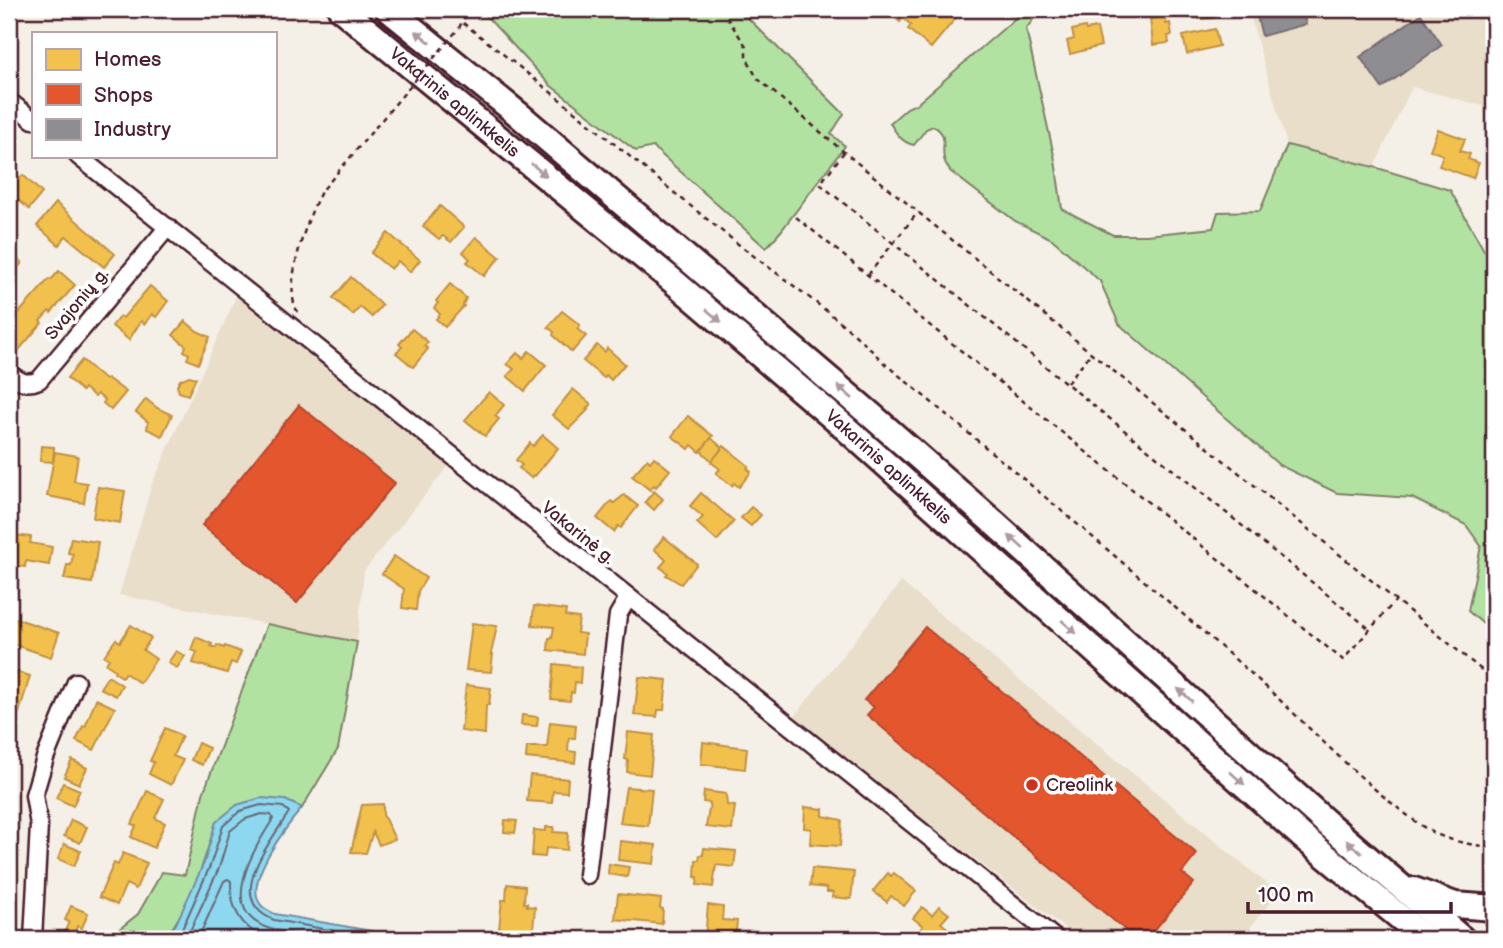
<svg xmlns="http://www.w3.org/2000/svg" width="1503" height="948" viewBox="0 0 1503 948" font-family="'Balsamiq Sans',sans-serif">
	<style>
		.built { fill: #e9deca }
		.green { fill: #b2e2a2; stroke: #7e8066; stroke-width: 2 }
		.water { fill: #8ed8ef; stroke: #738ea1; stroke-width: 2 }
		.homes { fill: #f2c14e; stroke: #c09044; stroke-width: 2 }
		.shops { fill: #e4572e; stroke: #b6462d; stroke-width: 2 }
		.industry { fill: #8d8d92; stroke: #796c73; stroke-width: 2 }
		.lines { fill: none; stroke-linecap: round; stroke-linejoin: round }
		.shore { stroke: #656979; stroke-width: 2 }
		.minor-casing { stroke: #4a1f2b; stroke-width: 21 }
		.highway-casing { stroke: #4a1f2b; stroke-width: 30 }
		.path { stroke: #4a1f2b; stroke-width: 2.5; stroke-dasharray: 5 5; stroke-linecap: butt }
		.minor { stroke: #fff; stroke-width: 16 }
		.highway { stroke: #fff; stroke-width: 24 }
		.path-bridge { stroke: #4a1f2b; stroke-width: 2.5; stroke-dasharray: 5 5; stroke-linecap: butt }
		.oneway { fill: #ae9aa0 }
		.poi-dot { fill: #c8321e; stroke: #fff; stroke-width: 2.5 }
		.labels { text-anchor: middle; dominant-baseline: central; stroke-width: 7; stroke-linejoin: round; paint-order: stroke }
		.street-label { font-size: 18px; fill: #4a1f2b; stroke: #fff }
		.poi-label { font-size: 18px; fill: #4a1f2b; stroke: #fff; text-anchor: start }
	</style>
	<rect width="100%" height="100%" fill="#f5f0e7"/>
	<filter id="ink" filterUnits="userSpaceOnUse"><feTurbulence type="fractalNoise" baseFrequency=".0143" numOctaves="2"/><feDisplacementMap in="SourceGraphic" scale="14" xChannelSelector="R" yChannelSelector="G"/><feConvolveMatrix kernelMatrix="1 2 1 2 8 2 1 2 1" color-interpolation-filters="sRGB"/></filter>
	<g filter="url(#ink)">
		<g class="built">
			<path d="M1248,9h246v100l-82,-22 -38,80 -87,-22z"/>
			<path d="M238,292l212,172 -86,107 -7,71 -238,-47 33,-111z"/>
			<path d="M901,582l377,311 -37,46h-162l-287,-220z"/>
		</g>
		<g class="green">
			<path d="M476,9h263l105,105 -13,20 14,12 -64,85 -15,17 -113,-101 -17,4 -86,-66 -62,-67z"/>
			<path d="M1026,9h15l-15,20 29,131 7,49 51,26h34l66,-7 5,-16 42,-1 27,-66 87,22 76,23 35,62 9,3v378l-26,-22 13,-65 -15,-21 -54,-27 -75,-5 -58,-28 -160,-141 -19,-43 -48,-42 -37,-18 -65,-50c-2,-4 -5,-8 -6,-12 -3,-14 5,-25 -11,-33l-7,3 -12,16c-12,-2 -18,-12 -24,-22l17,-15 11,-5z"/>
			<path d="M267,624l90,18 -19,107 -36,59 -17,-8 -69,22c-12,40 -25,85 -52,117h-57l31,-25 24,-42 23,3 18,-81z"/>
		</g>
		<path class="water" d="M261,798l24,2 17,8c-15,18 -54,68 -44,92 3,8 10,10 17,14l142,25h-253l12,-15 28,-61 12,-41 21,-17z"/>
		<g class="homes">
			<path d="M889,9h54l12,10 -24,29 -23,-19 3,-4 -8,-7 -3,4 -12,-10z"/>
			<path d="M1198,9h14l1,9 -14,1z"/>
			<path d="M1165,17l1,7 4,-1 2,12 -4,1 1,7 -16,2 -3,-26z"/>
			<path d="M1085,27l1,3 11,-2 4,18 -31,8 -3,-13 7,-2 -2,-9z"/>
			<path d="M1215,29l4,17 -32,8 -4,-18z"/>
			<path d="M1438,129l27,10 -5,12 10,3 -2,5 11,4 -6,15 -34,-12 4,-11 -13,-5z"/>
			<path d="M9,168l11,10 3,-3 19,18 -13,16 -20,-17z"/>
			<path d="M56,203l59,51 -11,13 -38,-31 -7,9 -22,-19z"/>
			<path d="M440,206l24,21 -13,15 -8,-6 -4,3 -16,-13z"/>
			<path d="M388,233l32,27 -10,12 -12,-11 -7,8 -20,-16z"/>
			<path d="M476,237l24,20 -16,19 -17,-14 3,-3 -7,-7z"/>
			<path d="M9,250l13,13 -8,9 3,3 -7,10z"/>
			<path d="M59,271l16,14 -24,28 -2,-2 -9,10 2,2 -24,28 -9,-8v-14l2,-3 -2,-2 40,-45 2,1z"/>
			<path d="M351,277l31,28 -10,12 -12,-10 -7,8 -20,-17z"/>
			<path d="M450,284l16,14 -3,7 1,1 -19,21 -9,-8 4,-5 -6,-6 4,-5 -2,-2z"/>
			<path d="M150,286l18,15 -12,16 -4,-3 -7,10 -4,-3 -12,19 -17,-14 8,-10 3,2z"/>
			<path d="M562,311l18,14 -3,4 9,7 -14,16 -19,-17 1,-3 -6,-5z"/>
			<path d="M185,321l12,10 13,6 -12,27 -11,-5 2,-5 -5,-3 2,-5 -13,-11z"/>
			<path d="M412,329l16,13 -4,4 4,3 -15,18 -17,-14 6,-6 -3,-3z"/>
			<path d="M597,345l8,7 2,-4 18,16 -14,16 -5,-5 -2,3 -21,-17z"/>
			<path d="M529,351l17,14 -21,26 -18,-15 7,-7 -7,-5 10,-11 6,5z"/>
			<path d="M82,360l23,20 2,-2 19,14 -15,18 -8,-7 2,-3 -8,-6 -2,3 -11,-9 -2,3 -15,-13z"/>
			<path d="M189,376l7,2 -8,17 -9,-3 -2,-6 3,-6z"/>
			<path d="M573,389l18,15 -5,5 2,1 -19,19 -17,-14z"/>
			<path d="M489,392l15,13 -9,11 4,3 -14,17 -20,-16z"/>
			<path d="M146,399l11,9 15,7 -10,21 -15,-7 1,-7 -12,-10z"/>
			<path d="M688,416l25,20 -13,16 -8,-7 -3,4 -17,-13z"/>
			<path d="M543,435l15,13 -23,28 -1,-1 -3,3 -12,-10 3,-3 -6,-5 14,-17 3,3z"/>
			<path d="M711,438l12,10 -11,13 -11,-10z"/>
			<path d="M41,446l13,1 -1,15 -13,-1z"/>
			<path d="M724,446l25,20 -2,2 4,4 -12,15 -5,-4 -2,3 -16,-13 4,-4 -9,-7z"/>
			<path d="M55,452l23,4 -4,25 13,2 -3,20 -37,-7z"/>
			<path d="M654,457l16,13 -14,17 -2,-2 -4,5 -18,-14 15,-17 3,3z"/>
			<path d="M98,487l27,4 -5,32 -27,-5z"/>
			<path d="M654,491l9,8 -9,11 -9,-8z"/>
			<path d="M701,493l33,28 -17,20 -20,-18 6,-6 -13,-11z"/>
			<path d="M624,495l14,11 -17,22 -3,-2 -4,6 -17,-14 14,-17 3,2z"/>
			<path d="M751,507l10,8 -10,11 -10,-8z"/>
			<path d="M15,535l16,2 -1,6 22,4 -3,18 -23,-4 -1,6 -12,-2 2,-11h-3z"/>
			<path d="M664,537l33,27 -16,20 -15,-9 2,-2 -8,-6 6,-7 -12,-11z"/>
			<path d="M71,538l27,4 -6,41 -28,-4 3,-14h4l2,-11 -5,-1z"/>
			<path d="M394,556l32,22 -8,13 -2,19 -14,-2 2,-19 -22,-15z"/>
			<path d="M534,606l32,4 -1,6 14,2 -2,15 8,1 -2,20 -35,-4 1,-12h3l2,-11 -22,-2z"/>
			<path d="M9,616l50,17 -8,24 -42,-14z"/>
			<path d="M472,623l25,3 -6,28h2l-2,18 -25,-2z"/>
			<path d="M131,625l20,13 -8,12 13,9 -16,24 -15,-10 -3,4 -8,-5 1,-2 -9,-6 3,-5 -5,-3 12,-17 4,3z"/>
			<path d="M196,637l16,7 -1,2 5,2 1,-3 7,3 1,-2 16,6 -5,12 -5,-2 -4,11 -34,-10 4,-11 -6,-2z"/>
			<path d="M176,651l9,5 -8,12 -9,-5z"/>
			<path d="M554,664l27,3 -1,16 -5,-1 -1,11 -3,-1 -1,9 -19,-2z"/>
			<path d="M17,672l13,4 -11,37 -10,-3v-24l3,1z"/>
			<path d="M108,676l14,9 -6,11 -16,-8z"/>
			<path d="M639,677l28,3 -3,30h-6l-1,7 -23,-2z"/>
			<path d="M466,685l25,3 -2,17h-3l-1,29 -24,-3z"/>
			<path d="M96,699l19,9 -21,42 -18,-9 7,-15 2,1z"/>
			<path d="M522,715l16,2 -1,9 -16,-1z"/>
			<path d="M550,722l26,3 -1,13h-6l-1,13 8,1 -1,11 -49,-5 1,-11h20z"/>
			<path d="M165,728l17,8 -9,20 10,4 -12,25 -22,-11 5,-12 -4,-1z"/>
			<path d="M628,732l26,3 -4,40 -23,-3 1,-12 -3,-1z"/>
			<path d="M703,742l44,6 -2,21 -44,-5z"/>
			<path d="M198,743l11,5 -7,17 -11,-5z"/>
			<path d="M72,760l15,8 -8,16 -15,-7z"/>
			<path d="M530,775l38,4 -1,13 -14,-1 -1,12 -25,-2z"/>
			<path d="M63,783l17,7 -7,16 -17,-8z"/>
			<path d="M626,787l26,2 -4,37 -28,-3z"/>
			<path d="M147,791l17,8 -9,19 10,5 -11,25 -23,-11 5,-11 -4,-2z"/>
			<path d="M704,791l22,3 1,11 8,1 -3,24 -26,-3 4,-24 -7,-1z"/>
			<path d="M383,804v11l12,24 -16,6 -6,-13 -7,21 -15,-1 11,-47z"/>
			<path d="M805,807l18,2v7l19,4 -2,26 -30,-2 1,-15 -7,-1z"/>
			<path d="M71,820l16,7 -7,16 -16,-7z"/>
			<path d="M505,820l12,1 -2,12 -11,-1z"/>
			<path d="M546,827h8l-1,5 15,1 -1,17 -21,-2 -1,9 -13,-1 2,-26 12,1z"/>
			<path d="M620,841l36,4 -2,19 -36,-4z"/>
			<path d="M64,844l17,7 -7,15 -16,-7z"/>
			<path d="M704,848l32,3 -2,16 -18,-2 -3,22 -16,-2 1,-8h-3l1,-17h3l1,-5h3z"/>
			<path d="M123,853l24,10 -11,26 -10,-5 -9,21 -18,-8 15,-34 4,2z"/>
			<path d="M609,864l20,3 -2,10 -19,-3z"/>
			<path d="M812,868l42,4 -3,27 -19,-2 1,-5h-6v-4l-17,-2z"/>
			<path d="M888,873l3,3 3,-3 22,18 -12,15 -13,-10 -4,6 -14,-11z"/>
			<path d="M507,884l18,2 -1,17h3v3l8,1 -2,22h-3l-1,2 -30,-2 3,-29h4z"/>
			<path d="M618,894l43,5 -1,9 3,1 -1,15 -47,-5z"/>
			<path d="M708,905l15,2 -1,13 15,1 -2,18h-30z"/>
			<path d="M71,906l17,7 -6,15 -5,-2 -3,8 6,3 -1,2h-18l8,-17 -4,-2z"/>
			<path d="M939,906l10,8 -8,9 10,8 -7,8 -11,-6 -5,6h-6l-6,-5 7,-8 -10,-8 9,-11 10,8z"/>
		</g>
		<g class="shops">
			<path d="M299,405l96,78 -98,120 -95,-78z"/>
			<path d="M925,627l272,227 -15,19 12,10 -47,56h-11l-269,-224 7,-8 -10,-7z"/>
		</g>
		<g class="industry">
			<path d="M1255,9h47l4,15 -44,12z"/>
			<path d="M1421,14l21,31 -60,43 -22,-31z"/>
		</g>
		<g class="lines">
			<g class="shore">
				<path d="M173,939l10,-12 27,-61 13,-40 17,-15 21,-6 22,2 6,5c-18,30 -67,87 -15,108l105,19"/>
				<path d="M184,939l6,-8 29,-63 11,-37 15,-12 17,-5 9,1 2,4c-19,30 -58,92 -3,110 19,5 40,7 59,10"/>
				<path d="M198,939l26,-58 4,-2 3,2c-1,29 10,49 39,58"/>
			</g>
			<g class="minor-casing">
				<g id="minor">
					<path d="M9,101l24,19"/>
					<path d="M78,156l978,783"/>
					<path d="M9,373c10,8 17,13 30,7l129,-153"/>
					<path d="M587,875l31,-260 10,-17"/>
					<path d="M33,939l6,-114 -5,-30 11,-37 31,-76"/>
				</g>
			</g>
			<g class="highway-casing">
				<g id="highway">
					<path id="s1" d="M341,9l332,272 169,144 462,413 122,101"/>
					<path d="M388,9l130,105 353,301 123,108 335,302 133,114"/>
					<path d="M1414,890l41,15 39,3"/>
				</g>
			</g>
			<g class="path">
				<path d="M721,9l25,37v11l11,21 87,74 650,528"/>
				<path d="M463,23c90,69 176,142 265,213 51,41 110,78 156,127 121,100 242,201 361,305 57,50 108,108 170,153 23,18 50,24 79,26"/>
				<path d="M459,28l9,-19"/>
				<path d="M844,152l-24,32 551,446"/>
				<path d="M796,217l547,443 53,-60"/>
				<path d="M868,275l50,-63"/>
				<path d="M298,312c-17,-23 10,-97 23,-120l80,-95"/>
				<path d="M1067,383l24,-30"/>
			</g>
			<use href="#minor" class="minor"/>
			<use href="#highway" class="highway"/>
			<path class="path-bridge" d="M401,97l58,-69"/>
		</g>
		<defs><path id="oneway-solid" d="M-6-.8H1V-3.2L6.5 0L1 3.2V.8H-6Z" transform="scale(1.75)"/></defs>
		<g class="oneway">
			<use href="#oneway-solid" transform="translate(423 37) rotate(-142)"/>
			<use href="#oneway-solid" transform="translate(539 170) rotate(40)"/>
			<use href="#oneway-solid" transform="translate(714 316) rotate(40)"/>
			<use href="#oneway-solid" transform="translate(845 392) rotate(-139)"/>
			<use href="#oneway-solid" transform="translate(1016 542) rotate(-138)"/>
			<use href="#oneway-solid" transform="translate(1069 627) rotate(42)"/>
			<use href="#oneway-solid" transform="translate(1185 695) rotate(-138)"/>
			<use href="#oneway-solid" transform="translate(1237 778) rotate(42)"/>
			<use href="#oneway-solid" transform="translate(1354 847) rotate(-139)"/>
		</g>
	</g>
	<circle class="poi-dot" cx="1032" cy="785" r="7"/>
	<g class="labels">
		<g class="street-label">
			<text stroke="none"><textPath href="#s1" startOffset="147">Vakarinis aplinkkelis</textPath></text>
			<text transform="translate(77 304) rotate(-50)">Svajonių g.</text>
			<text stroke="none"><textPath href="#s1" startOffset="714">Vakarinis aplinkkelis</textPath></text>
			<text transform="translate(578 533) rotate(39)">Vakarinė g.</text>
		</g>
		<g class="poi-label">
			<text x="1046" y="785">Creolink</text>
		</g>
	</g>
	<rect width="1503" height="948" fill="none" stroke="#fff" stroke-width="35"/>
	<rect x="18" y="18" width="1468" height="913" fill="none" stroke="#4a1f2b" stroke-width="2.5" filter="url(#ink)"/>
	<rect x="32" y="32" width="245" height="126" fill="#ffffff" stroke="#b7a5aa" stroke-width="2"/>
	<rect x="46" y="49" width="35" height="21" fill="#f2c14e" stroke="#b7a5aa" stroke-width="2"/>
	<text x="94" y="66" font-size="21" fill="#4a1f2b">Homes</text>
	<rect x="46" y="84" width="35" height="21" fill="#e4572e" stroke="#b7a5aa" stroke-width="2"/>
	<text x="94" y="102" font-size="21" fill="#4a1f2b">Shops</text>
	<rect x="46" y="119" width="35" height="21" fill="#8d8d92" stroke="#b7a5aa" stroke-width="2"/>
	<text x="94" y="136" font-size="21" fill="#4a1f2b">Industry</text>
	<path d="M1248 902v10h203v-10" fill="none" stroke="#4a1f2b" stroke-width="3.5"/>
	<text x="1258" y="902" font-size="21" fill="#4a1f2b" stroke="#ffffff" stroke-width="5" paint-order="stroke">100 m</text>
</svg>
